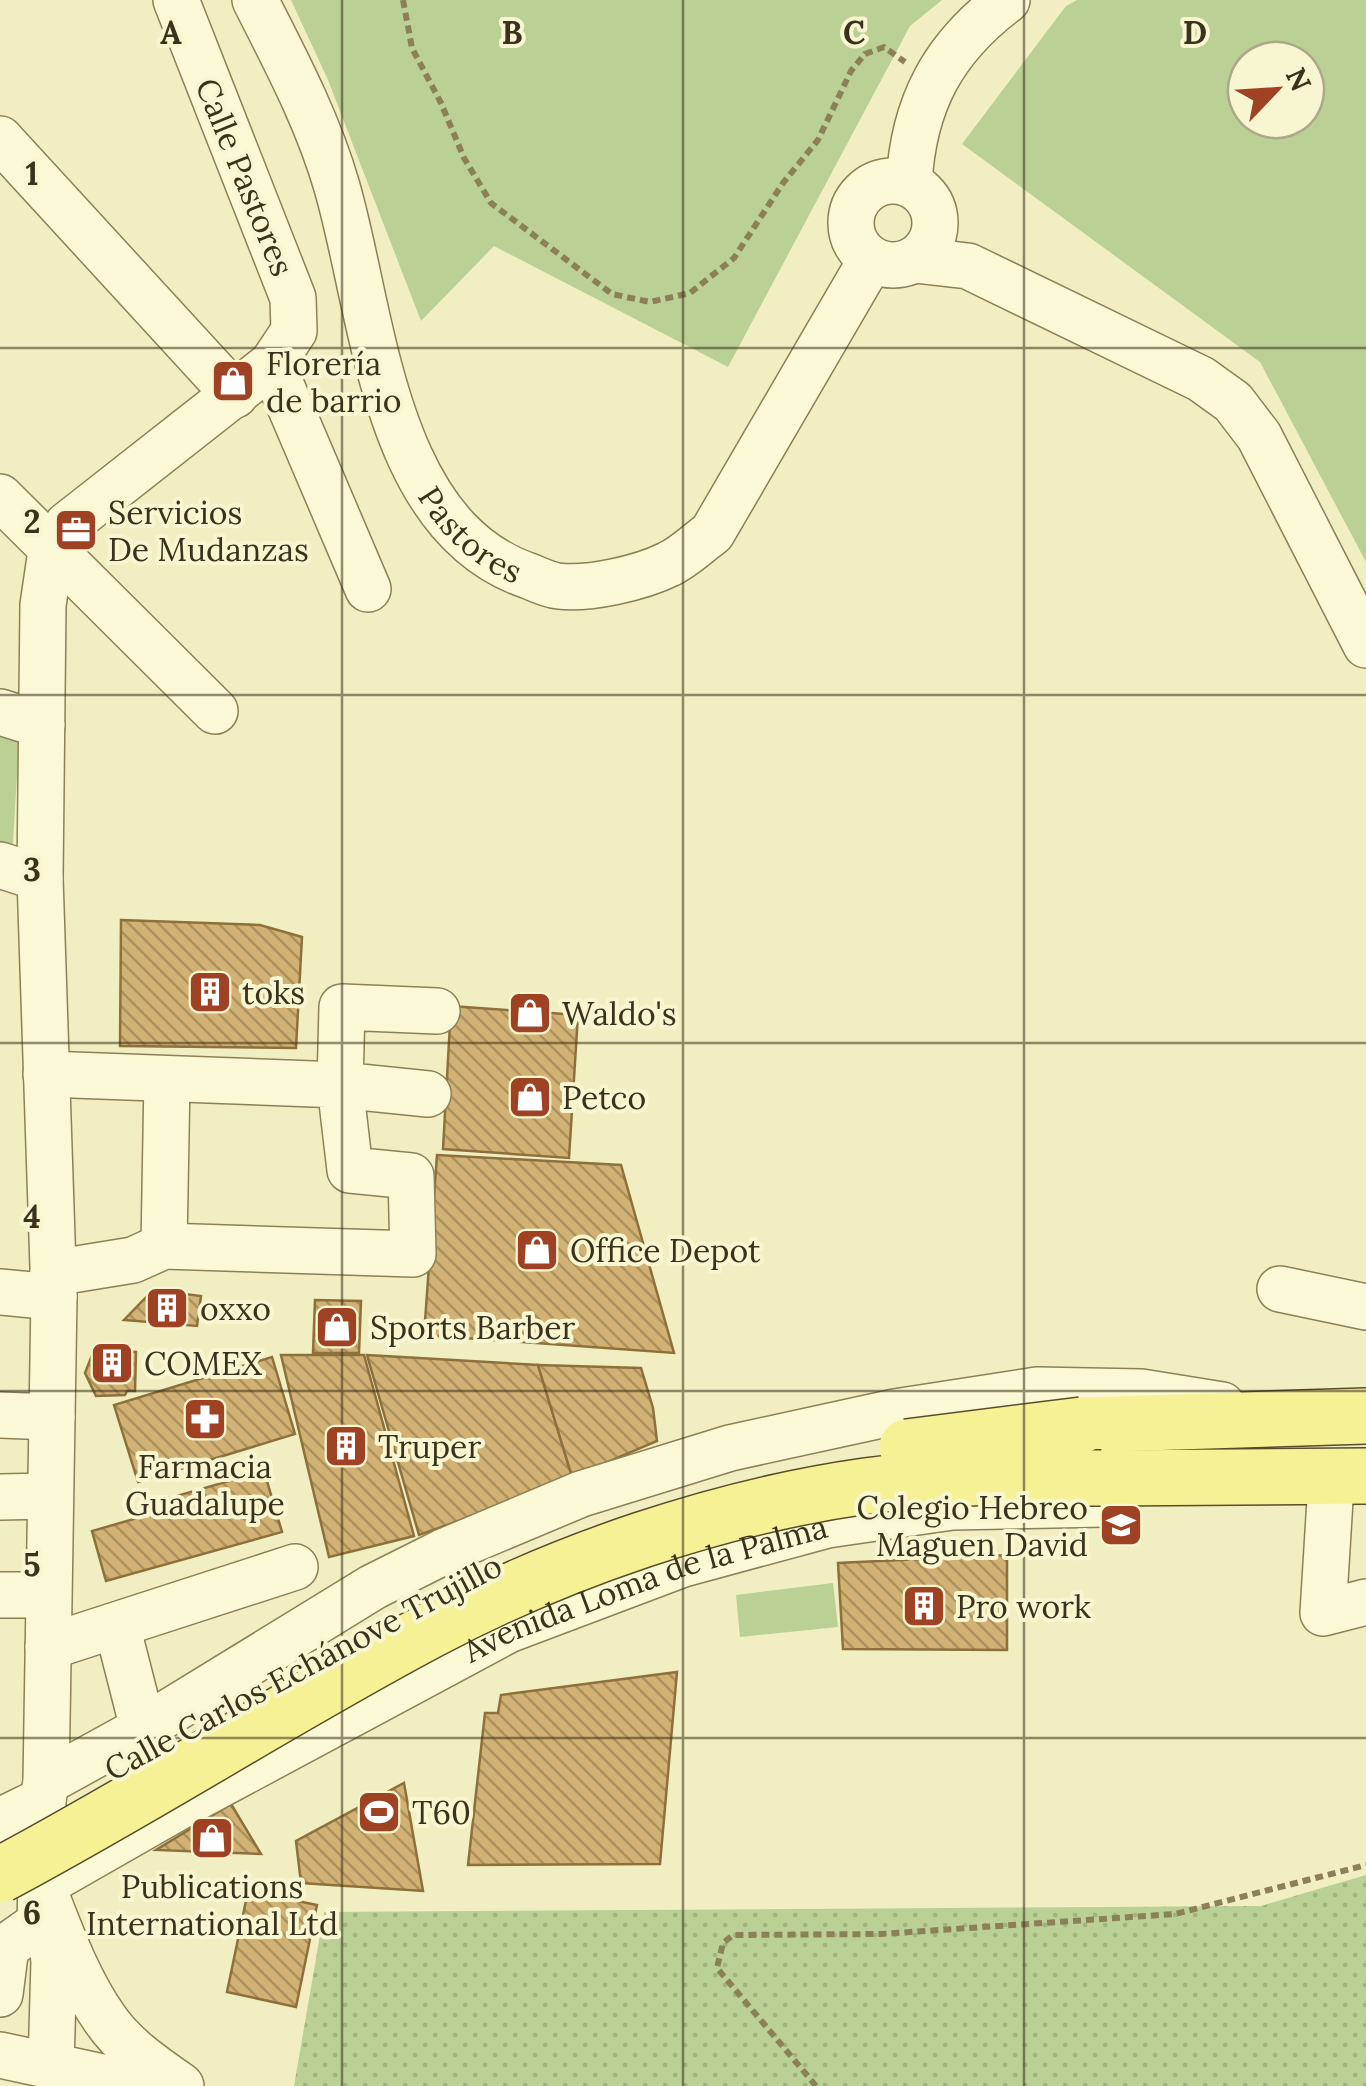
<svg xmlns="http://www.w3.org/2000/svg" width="1366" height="2086" viewBox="0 0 1366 2086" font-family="Lora,serif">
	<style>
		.green { fill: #bad094; fill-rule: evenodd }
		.park { fill: url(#park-dots) }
		.building { fill: url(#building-back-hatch); stroke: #8d703b; stroke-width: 2.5 }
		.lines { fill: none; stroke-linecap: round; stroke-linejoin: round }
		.minor-casing { stroke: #8c8057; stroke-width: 48 }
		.major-casing { stroke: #594c2c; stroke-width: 58 }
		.path { stroke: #8c8057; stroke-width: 6; stroke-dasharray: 8 5; stroke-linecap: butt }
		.minor { stroke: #fbf9d5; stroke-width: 45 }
		.major { stroke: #f7f196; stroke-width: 55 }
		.major-bridge-casing { stroke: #594c2c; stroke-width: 58; stroke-linecap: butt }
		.major-bridge { stroke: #f7f196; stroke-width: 55 }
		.grid { fill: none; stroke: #3a321c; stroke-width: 2.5; stroke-opacity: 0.55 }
		.labels { text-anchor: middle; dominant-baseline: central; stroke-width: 8; stroke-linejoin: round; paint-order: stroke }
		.street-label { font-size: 32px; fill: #3a321c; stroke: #f8f6d1 }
		.poi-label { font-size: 32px; fill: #3a321c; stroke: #f8f6d1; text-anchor: start }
		.grid-label { font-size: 32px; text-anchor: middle; font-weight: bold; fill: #3a321c; stroke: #f8f6d1; stroke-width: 8; stroke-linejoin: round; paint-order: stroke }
	</style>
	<defs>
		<pattern id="park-dots" width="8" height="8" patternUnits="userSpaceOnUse" patternTransform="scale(2.5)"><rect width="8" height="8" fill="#bad094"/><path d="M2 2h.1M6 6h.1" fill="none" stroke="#a1b37f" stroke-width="1.8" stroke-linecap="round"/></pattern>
		<pattern id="building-back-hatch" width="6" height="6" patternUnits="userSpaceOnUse" patternTransform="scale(2.5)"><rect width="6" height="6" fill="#d2b274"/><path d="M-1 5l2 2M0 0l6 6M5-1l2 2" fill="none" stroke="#ab915e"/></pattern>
	</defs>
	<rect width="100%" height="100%" fill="#f1efc1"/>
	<g class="green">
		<path d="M291,0h651l-32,26 -182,341 -234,-121 -73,75 -93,-241z"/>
		<path d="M1077,0h289v562l-106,-200 -298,-218 104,-138zM1246,60h60v60h-60z"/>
		<path d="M0,720l20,6 -8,132 -12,-6z"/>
		<path d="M833,1583l5,44 -98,10 -4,-42z"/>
	</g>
	<path class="park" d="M1366,1875v211h-1072l30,-174 937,-6z"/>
	<g class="building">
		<path d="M121,920l139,5 42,12 -6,111 -176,-2z"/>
		<path d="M451,1006l127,9 -9,143 -126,-9z"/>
		<path d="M437,1155l184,10 53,188 -250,-18z"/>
		<path d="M153,1290l48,6 -4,30 -73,-6z"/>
		<path d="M315,1300l46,1 -2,52h-46z"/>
		<path d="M94,1350l42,2 -1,39h-8l-2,4 -29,1 -11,-23z"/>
		<path d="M281,1355h83l50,181 -85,21z"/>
		<path d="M367,1355l171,10 35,115 -154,55z"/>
		<path d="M272,1357l23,77 -157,48 -24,-77z"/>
		<path d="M538,1365l103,3 12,40 4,33 -59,25 -25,14z"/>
		<path d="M264,1471l18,61 -176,49 -14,-50 70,-20 -3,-10z"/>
		<path d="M1007,1555v95l-164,-1 -5,-86z"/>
		<path d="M677,1672l-17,192 -192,1 17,-152h13l3,-18z"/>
		<path d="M404,1783l19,108 -122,-8 -5,-42z"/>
		<path d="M231,1804l30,50 -105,-4z"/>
		<path d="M248,1891l69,14 -21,102 -69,-15z"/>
	</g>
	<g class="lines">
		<g class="minor-casing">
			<g id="minor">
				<path id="s1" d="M255,0c31,61 63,121 82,187 37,128 46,340 192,389 9,4 20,9 29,10 30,4 83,-8 111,-22 15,-7 29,-21 43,-31l159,-273"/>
				<path d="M0,139l235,256"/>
				<circle cx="893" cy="223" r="42"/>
				<path d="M909,184c4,-80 34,-136 98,-184"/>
				<path d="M915,260l53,6 233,113 32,23 26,34 107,209"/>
				<path d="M272,364l96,225"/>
				<path d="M0,497l215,214"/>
				<path d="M0,712l42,13"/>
				<path d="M0,865l40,13"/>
				<path d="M46,1074l294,11 10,85 61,6 2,78 -249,-8 -31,14 -80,13"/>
				<path d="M428,1094l-88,-9 2,-78 95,4"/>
				<path d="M164,1246l3,-167"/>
				<path d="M1280,1289l86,18"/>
				<path d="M0,1292l54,5"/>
				<path d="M0,1415l52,2"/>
				<path d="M0,1497l50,-1"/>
				<path d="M1330,1500l-7,113 43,-11"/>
				<path d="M0,1595h48"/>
				<path d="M117,1626l26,102 -9,27"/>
				<path d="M48,1647l247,-80"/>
				<path d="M46,1782l89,-49 238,-146 70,-35 138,-58 149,-46 165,-36 142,-22 104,2 81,13"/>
				<path d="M0,1821l43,-21"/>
				<path d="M0,1994l6,-47 34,-24"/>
				<path d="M0,2055l144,31"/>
				<path d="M51,2065l3,-104 -2,-15 -12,-23 3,-123 3,-18 8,-485 -14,-419 3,-273 8,-54 16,-26 205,-161 22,-33 -1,-33 -117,-298"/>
				<path id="s2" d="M181,2086c-27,-19 -57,-39 -76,-67 -28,-40 -45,-88 -63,-134l140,-80 326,-175 175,-66 144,-39 125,-18 152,-3"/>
			</g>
		</g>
		<g class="major-casing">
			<g id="major">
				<path d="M1082,1425l284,-9"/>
				<path d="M1101,1478l265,-2"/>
			</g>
		</g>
		<g class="path">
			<path d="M403,0l9,48 29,55 23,55 27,45 121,91 38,8 40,-9 44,-35 49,-75 35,-43 33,-69 14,-17 19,-7 21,15"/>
			<path d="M816,2086l-99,-118 6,-25 10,-8 148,-1 294,-20 191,-49"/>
		</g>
		<use href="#minor" class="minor"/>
		<use href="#major" class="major"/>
		<g class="major-bridge-casing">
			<g id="major-bridge">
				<path d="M907,1447l175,-22"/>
				<path d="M0,1875c145,-77 284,-167 429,-244 131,-70 289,-124 437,-145 78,-11 156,-9 235,-8"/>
			</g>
		</g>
		<use href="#major-bridge" class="major-bridge"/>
	</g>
	<path class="grid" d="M342,0v2086M683,0v2086M1024,0v2086M0,348h1366M0,695h1366M0,1043h1366M0,1391h1366M0,1738h1366"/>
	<defs>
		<g id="shop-square" transform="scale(2.25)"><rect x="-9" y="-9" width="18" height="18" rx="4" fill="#9f4123" stroke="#f8f6d1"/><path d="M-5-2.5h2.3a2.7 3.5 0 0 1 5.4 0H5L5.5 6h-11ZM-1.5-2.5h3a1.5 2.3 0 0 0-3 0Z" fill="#fff"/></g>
		<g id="office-square" transform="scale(2.25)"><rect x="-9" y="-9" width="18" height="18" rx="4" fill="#9f4123" stroke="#f8f6d1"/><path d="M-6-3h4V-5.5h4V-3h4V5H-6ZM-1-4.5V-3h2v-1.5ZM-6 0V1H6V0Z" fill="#fff"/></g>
		<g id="building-square" transform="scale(2.25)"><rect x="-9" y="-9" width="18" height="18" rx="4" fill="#9f4123" stroke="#f8f6d1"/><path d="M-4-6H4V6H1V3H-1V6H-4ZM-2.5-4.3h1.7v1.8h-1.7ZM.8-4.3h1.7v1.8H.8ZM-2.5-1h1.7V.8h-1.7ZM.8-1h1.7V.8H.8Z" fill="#fff"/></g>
		<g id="pharmacy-square" transform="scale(2.25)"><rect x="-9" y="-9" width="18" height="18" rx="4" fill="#9f4123" stroke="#f8f6d1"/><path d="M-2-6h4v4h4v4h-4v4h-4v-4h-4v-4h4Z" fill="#fff"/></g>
		<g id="school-square" transform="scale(2.25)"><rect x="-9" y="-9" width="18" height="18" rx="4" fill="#9f4123" stroke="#f8f6d1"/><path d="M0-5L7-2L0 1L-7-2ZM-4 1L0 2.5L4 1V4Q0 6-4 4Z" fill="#fff"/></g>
		<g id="stadium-square" transform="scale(2.25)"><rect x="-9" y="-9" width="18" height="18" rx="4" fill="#9f4123" stroke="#f8f6d1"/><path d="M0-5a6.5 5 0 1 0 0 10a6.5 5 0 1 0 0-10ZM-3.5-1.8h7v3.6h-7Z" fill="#fff"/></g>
	</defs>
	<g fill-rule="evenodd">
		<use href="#shop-square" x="233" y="381"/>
		<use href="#office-square" x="76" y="530"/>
		<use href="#building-square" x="210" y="992"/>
		<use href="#shop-square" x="530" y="1013"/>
		<use href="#shop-square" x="530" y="1097"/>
		<use href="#shop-square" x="537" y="1250"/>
		<use href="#building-square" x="167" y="1308"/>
		<use href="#shop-square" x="337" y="1327"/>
		<use href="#building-square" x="112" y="1363"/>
		<use href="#pharmacy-square" x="205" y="1419"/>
		<use href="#building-square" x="346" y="1446"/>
		<use href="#school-square" x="1121" y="1525"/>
		<use href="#building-square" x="924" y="1606"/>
		<use href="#stadium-square" x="379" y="1812"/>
		<use href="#shop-square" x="212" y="1838"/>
	</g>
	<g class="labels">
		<g class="street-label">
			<text transform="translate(245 177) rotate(68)">Calle Pastores</text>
			<text stroke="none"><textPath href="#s1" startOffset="585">Pastores</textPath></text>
			<text stroke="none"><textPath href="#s2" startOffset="925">Avenida Loma de la Palma</textPath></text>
			<text transform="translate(303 1667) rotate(-28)">Calle Carlos Echánove Trujillo</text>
		</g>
		<g class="poi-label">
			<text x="266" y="363">Florería<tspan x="266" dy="37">de barrio</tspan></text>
			<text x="108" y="512">Servicios<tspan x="108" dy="37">De Mudanzas</tspan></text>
			<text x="242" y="992">toks</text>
			<text x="562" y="1013">Waldo's</text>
			<text x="562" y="1097">Petco</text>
			<text x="570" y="1250">Office Depot</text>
			<text x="200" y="1308">oxxo</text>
			<text x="370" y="1327">Sports Barber</text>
			<text x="144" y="1363">COMEX</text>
			<text x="378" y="1446">Truper</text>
			<text x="205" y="1466" text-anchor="middle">Farmacia<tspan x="205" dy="37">Guadalupe</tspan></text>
			<text x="1088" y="1507" text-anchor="end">Colegio Hebreo<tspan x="1088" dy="37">Maguen David</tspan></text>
			<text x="956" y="1606">Pro work</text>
			<text x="412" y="1812">T60</text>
			<text x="212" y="1886" text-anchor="middle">Publications<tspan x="212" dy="37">International Ltd</tspan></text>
		</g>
	</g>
	<g class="grid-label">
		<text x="171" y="44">A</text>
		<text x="512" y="44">B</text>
		<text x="854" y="44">C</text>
		<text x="1195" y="44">D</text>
		<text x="32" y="185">1</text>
		<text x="32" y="533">2</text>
		<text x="32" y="881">3</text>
		<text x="32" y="1228">4</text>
		<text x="32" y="1576">5</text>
		<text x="32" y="1924">6</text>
	</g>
	<g transform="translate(1276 90) rotate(65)"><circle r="48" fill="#f8f6d1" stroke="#aca889" stroke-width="2.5"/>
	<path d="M0-8L18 38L0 25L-18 38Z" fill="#9f4123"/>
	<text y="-15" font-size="28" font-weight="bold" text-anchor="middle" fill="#3a321c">N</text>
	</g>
</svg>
